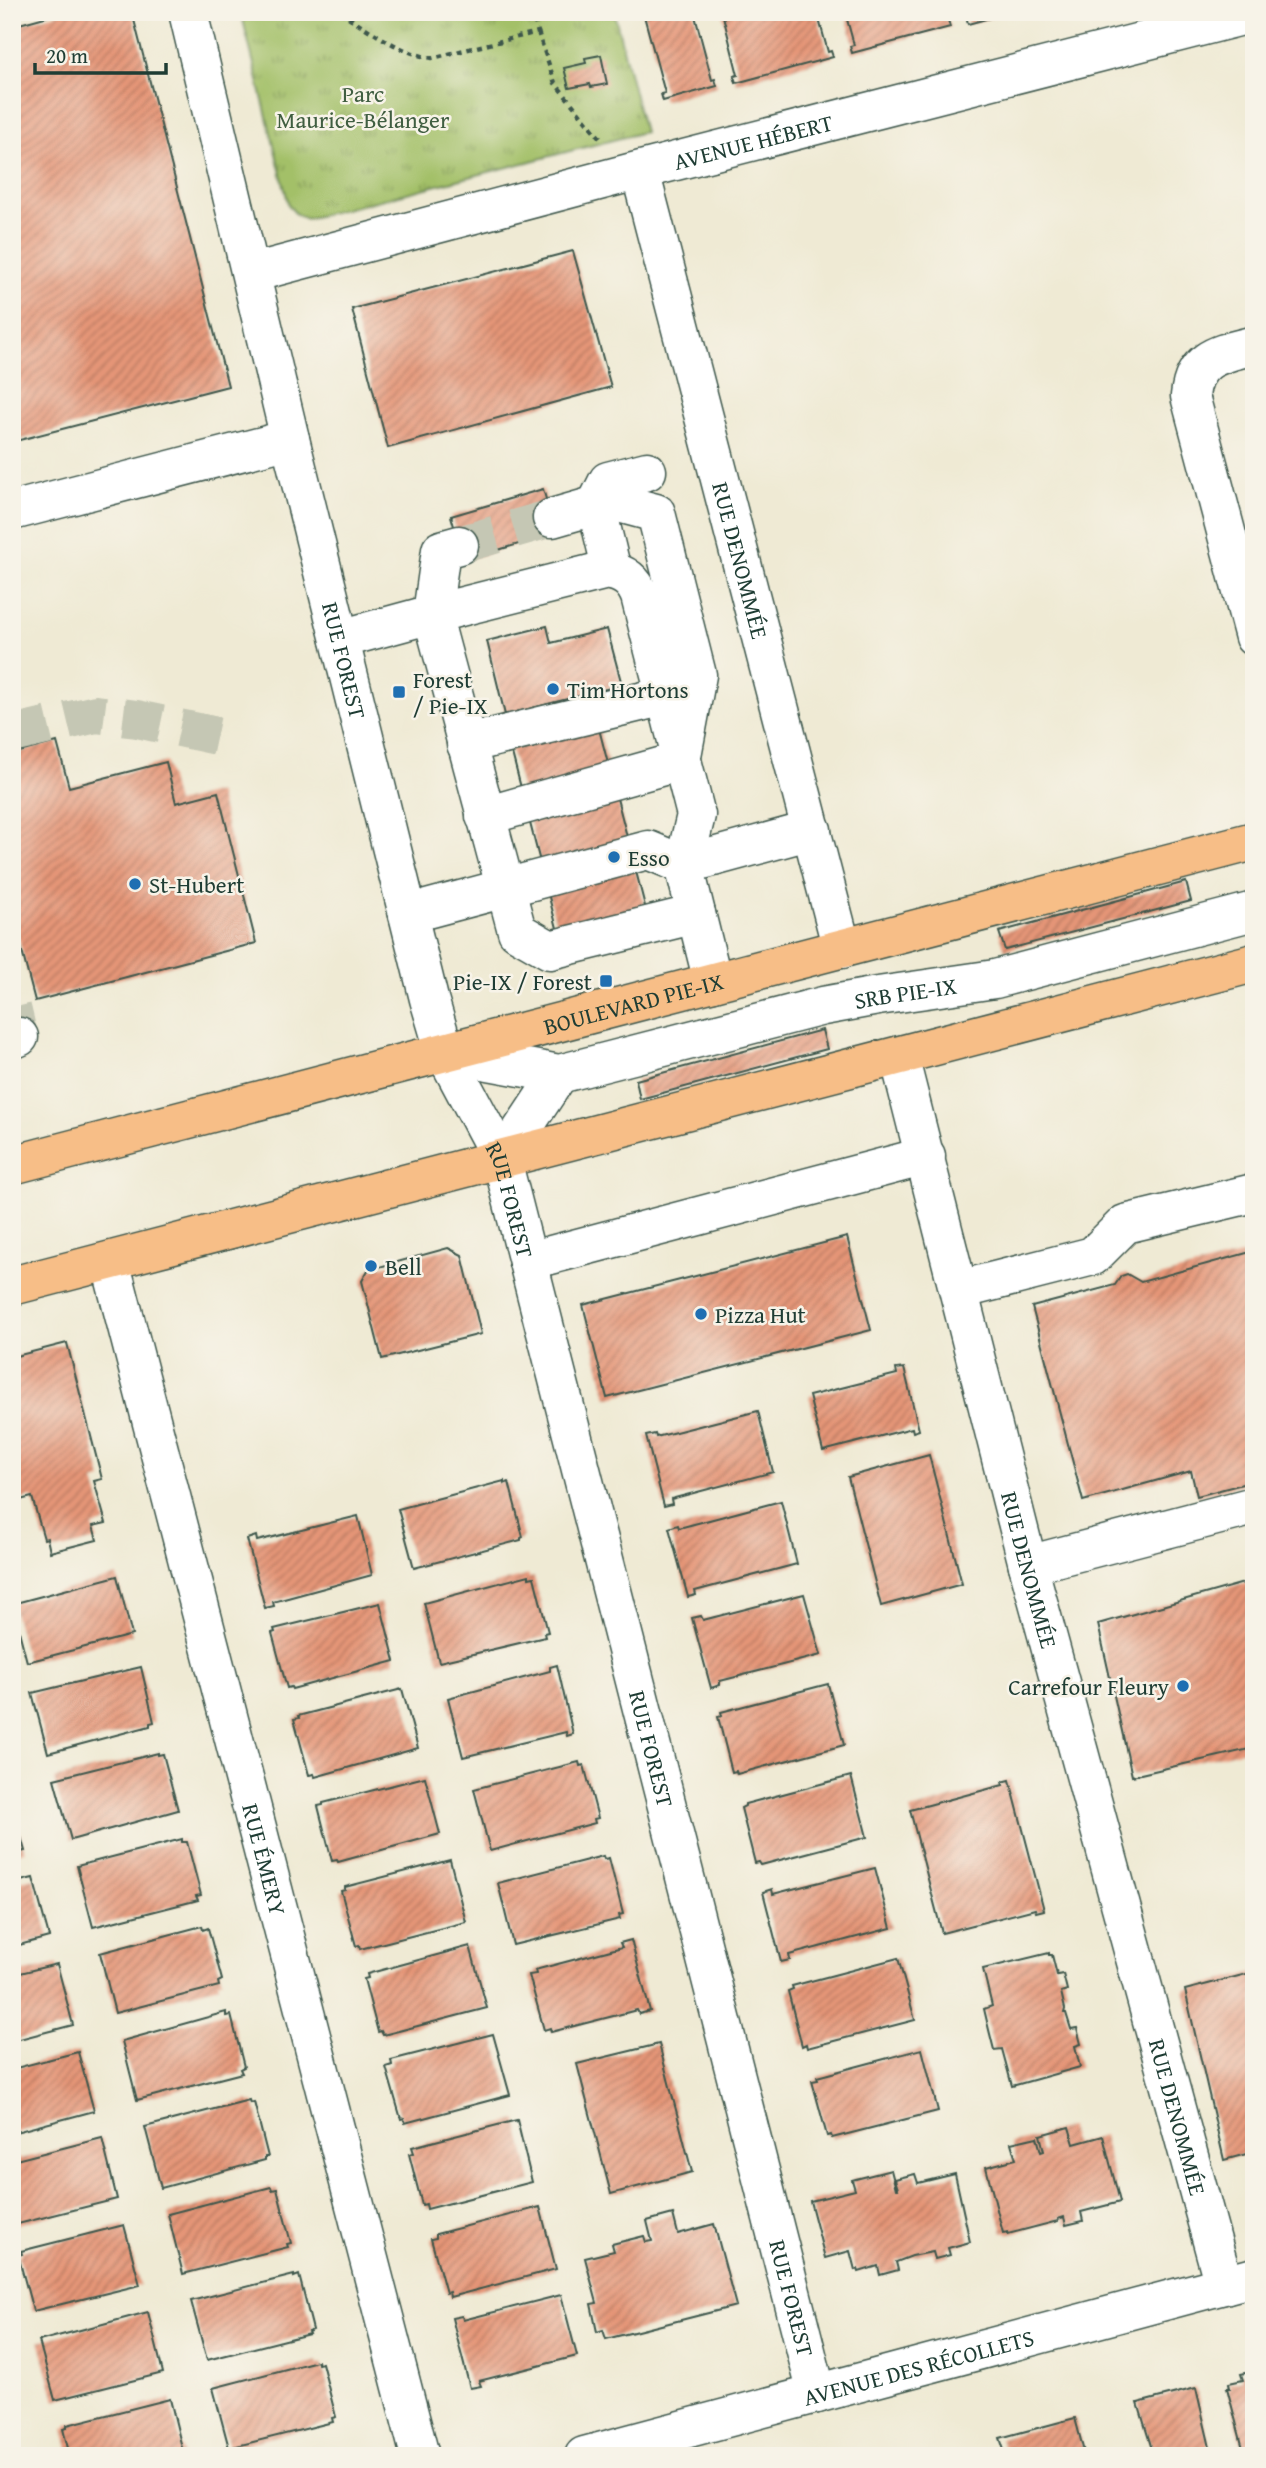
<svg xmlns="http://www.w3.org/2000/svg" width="1266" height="2468" viewBox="0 0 1266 2468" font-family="'Gentium Book Plus',serif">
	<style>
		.park { fill: url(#park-tufts); stroke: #617e4e; stroke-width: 2 }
		.building { fill: url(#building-hatch) }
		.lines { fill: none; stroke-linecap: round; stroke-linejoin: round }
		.minor-tunnel { stroke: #c5c7b4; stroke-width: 38; stroke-dasharray: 38 19; stroke-linecap: butt }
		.minor-casing { stroke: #3e574c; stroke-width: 41 }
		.major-casing { stroke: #3e574c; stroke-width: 41 }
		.path { stroke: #3e574c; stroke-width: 4.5; stroke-dasharray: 5 5; stroke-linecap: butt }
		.minor { stroke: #fff; stroke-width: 38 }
		.major { stroke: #f7be87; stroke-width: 38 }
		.poi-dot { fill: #1f6fb2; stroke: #f7f3e8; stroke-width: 2.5 }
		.labels { text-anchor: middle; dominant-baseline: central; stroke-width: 5; stroke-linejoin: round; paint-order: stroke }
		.park-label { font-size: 23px; fill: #405e41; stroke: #f7f3e8 }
		.street-label { font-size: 23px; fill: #1f3d34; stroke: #f7f3e8 }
		.poi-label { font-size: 23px; fill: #1f3d34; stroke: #f7f3e8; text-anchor: start }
	</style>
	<defs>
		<pattern id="park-tufts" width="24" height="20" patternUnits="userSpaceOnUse" patternTransform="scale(1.75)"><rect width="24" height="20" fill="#a3c067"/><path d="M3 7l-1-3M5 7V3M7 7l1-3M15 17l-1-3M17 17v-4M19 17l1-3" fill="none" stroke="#849d56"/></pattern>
		<pattern id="building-hatch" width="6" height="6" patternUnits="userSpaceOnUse" patternTransform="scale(1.75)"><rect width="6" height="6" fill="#e59577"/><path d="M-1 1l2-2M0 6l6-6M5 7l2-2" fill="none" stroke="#b97b62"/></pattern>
	</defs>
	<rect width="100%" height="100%" fill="#f7f3e8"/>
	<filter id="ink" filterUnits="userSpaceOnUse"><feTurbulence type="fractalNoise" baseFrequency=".0143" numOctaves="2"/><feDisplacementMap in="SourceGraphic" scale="14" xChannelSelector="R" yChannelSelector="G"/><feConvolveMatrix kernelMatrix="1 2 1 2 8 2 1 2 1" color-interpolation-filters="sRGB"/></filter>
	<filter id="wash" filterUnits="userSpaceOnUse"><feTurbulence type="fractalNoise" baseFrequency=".00686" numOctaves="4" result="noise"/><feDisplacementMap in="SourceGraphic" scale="28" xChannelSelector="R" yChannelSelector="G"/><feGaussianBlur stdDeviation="1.57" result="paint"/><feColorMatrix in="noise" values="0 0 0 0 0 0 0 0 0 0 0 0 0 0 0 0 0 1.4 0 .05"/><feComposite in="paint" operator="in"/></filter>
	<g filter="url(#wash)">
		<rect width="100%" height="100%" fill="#efead4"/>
		<path class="park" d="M241,12h373l30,120 -338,87 -10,-5 -7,-8z"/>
		<g id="blocks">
			<g class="building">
				<path d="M63,12h69l96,374 -216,56v-416z"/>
				<path d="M643,12h51l18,68 3,-1 2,7 -54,15 -2,-7 4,-1z"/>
				<path d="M722,12h95l11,40 3,-1 2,6 -97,26 -2,-7 4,-1z"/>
				<path d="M845,12h97l2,8h4l2,7 -98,26 -2,-7 4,-1z"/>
				<path d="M969,12h39v1l-40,11 -2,-9 4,-1z"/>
				<path d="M601,55l6,29 -16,3 -1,-3 -21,4 -5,-20 22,-5 -1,-5z"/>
				<path d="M573,251l38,136 -223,61 -36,-139z"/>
				<path d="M543,489l13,44 -92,27 -13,-44z"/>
				<path d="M547,626l4,17 56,-14 15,56 -117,30 -18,-74z"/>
				<path d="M598,725l48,185 -88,22 -47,-183z"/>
				<path d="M57,742l12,45 97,-25 10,41 42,-11 38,151 -221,58 -23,-88v-159z"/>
				<path d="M1186,882l5,19 -186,49 -6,-18z"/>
				<path d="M822,1030l5,19 -187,50 -4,-19z"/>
				<path d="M847,1237l24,93 -264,68 -24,-93z"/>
				<path d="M448,1248l14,7 19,79 -99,25 -20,-78 6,-11z"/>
				<path d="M1254,1251v230l-57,15 -6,-25 -108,30 -51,-194 83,-22 6,-9 6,-2 14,8z"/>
				<path d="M67,1343l35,136 -8,2 12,42 -13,3 4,14 -47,12 -3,-14 -3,1 -12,-42 -20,5v-145z"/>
				<path d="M904,1368l15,62 -6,2 -1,-4 -89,23 -14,-55 88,-22 -1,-5z"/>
				<path d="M758,1411l15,61 -102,27 1,5 -8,2 -18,-70 9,-2 1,3z"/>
				<path d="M929,1455l33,129 -81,22 -33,-129z"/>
				<path d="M504,1481v3l5,-2 14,55 -2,1v2l-107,28 -16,-59z"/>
				<path d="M781,1501l16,63 -102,27 1,4 -8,2 -19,-69 9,-3 1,3z"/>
				<path d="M358,1516l14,59 -99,27 1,4 -9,2 -18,-69 9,-3 1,5z"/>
				<path d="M529,1575v3l5,-1 14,55 -4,1 1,4 -106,25 -15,-59z"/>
				<path d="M117,1576l15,59 -105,27 -15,-58z"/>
				<path d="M1254,1580v168l-122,28 -34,-152z"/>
				<path d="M804,1594l17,61 -101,26v4l-9,3 -19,-70 9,-2 2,4z"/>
				<path d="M380,1603l15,58 -103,28 -1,-2 -4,1 -15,-55 3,-1 -1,-3z"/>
				<path d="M557,1665l16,69 -6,2 -1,-4 -103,25 -15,-59 102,-27v-4z"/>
				<path d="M141,1667l13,55 -4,1v3l-102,27 -16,-60z"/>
				<path d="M828,1684l16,61 -107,29 -1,-3 -4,1 -14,-55 4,-1 -1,-4z"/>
				<path d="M402,1689l16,59 -103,29 -1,-3 -5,1 -15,-56 5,-1 -1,-2z"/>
				<path d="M158,1753v2l5,-1 15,56 -107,30 -17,-61z"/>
				<path d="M579,1762l1,4 4,-1 14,53 -4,1 1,4 -105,28 -16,-62z"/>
				<path d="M851,1776l16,61 -106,28 -2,-3 -4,1 -14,-55 4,-2v-2z"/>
				<path d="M425,1777l15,57 -102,28 -1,-2 -5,1 -14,-55 5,-1v-2z"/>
				<path d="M1010,1780l34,130 -8,2 -1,-3 -93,24 -32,-123 93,-25 -1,-3z"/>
				<path d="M12,1805l13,46 -13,3z"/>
				<path d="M182,1839v3h5l14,53 -5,1 2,4 -105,27 -16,-61z"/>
				<path d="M603,1856l1,3 5,-1 14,56 -4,1 1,4 -107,26 -15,-62z"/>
				<path d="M450,1860l16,62 -106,27 -1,-4 -3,1 -15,-55 4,-1v-3z"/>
				<path d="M875,1868l16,60 -102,27 1,5 -9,2 -18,-70 9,-3 1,5z"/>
				<path d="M33,1878l16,59 -37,10v-64z"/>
				<path d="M202,1926l1,4 5,-2 14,52 -4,2 1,4 -104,27 -15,-60z"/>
				<path d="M631,1940l19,71 -11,3 -2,-4 -86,22 -1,-4 -6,2 -15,-55 7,-1 -1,-4 87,-23 -2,-4z"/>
				<path d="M470,1946l17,62 -104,27 -2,-4 -3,1 -14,-53 4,-1 -1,-4z"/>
				<path d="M1049,1953v2h3l5,20 6,-1 4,16 -6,2 4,17 -1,4h2l5,16 6,-1 4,16 -6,2 5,21 -68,19 -10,-37 -8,1 -5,-20 -5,-21 8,-3 -9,-37z"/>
				<path d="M898,1958l17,62 -108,28 -1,-4 -4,2 -14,-55 5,-2 -1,-3z"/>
				<path d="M57,1964l16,61 -61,16v-66z"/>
				<path d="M1254,1972v180l-30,8 -39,-170z"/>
				<path d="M226,2012v4l5,-1 13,52 -4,2 2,4 -105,27 -15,-59z"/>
				<path d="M493,2034l17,61 -105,28 -1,-5 -3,1 -15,-52 6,-2 -1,-5z"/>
				<path d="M659,2044l33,128 -81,22 -34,-130z"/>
				<path d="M922,2049l16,62 -106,27 -1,-3 -4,1 -15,-55 6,-1 -1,-3z"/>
				<path d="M78,2052l16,59 -82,22v-64z"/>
				<path d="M249,2100l1,3 4,-1 14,55h-3v3l-104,28 -16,-61z"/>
				<path d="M517,2120l15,62 -105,27 -1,-5 -4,1 -13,-51 5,-1 -2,-6z"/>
				<path d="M1069,2127l5,17 29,-8 17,66 -39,10 2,9 -17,4 -2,-8 -6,2v2l-50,13v-2l-5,1 -17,-66 30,-8 -5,-16 26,-6 4,15 3,-1 -4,-16z"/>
				<path d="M102,2138l15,61 -103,26 -2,-64z"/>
				<path d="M891,2170l5,19h2l-3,-10 20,-5 3,9 37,-9 15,68 -22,6 2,7 -15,4 -2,-7 -21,4 -16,6 2,8 -18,5 -2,-9 -19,6 -1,-3 -3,1 -5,-19 -25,7 -15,-57 45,-11 -3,-10z"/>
				<path d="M271,2187l1,3 5,-1 14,54 -4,1 1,3 -105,27 -15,-60z"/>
				<path d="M540,2207l16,62 -106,28 -1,-5 -3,1 -15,-54 5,-1v-4z"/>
				<path d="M673,2214l5,20 36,-10 22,82 -130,33 -3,-9 -6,2 -6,-28 6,-1 -12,-45 29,-7 -2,-7 32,-8 2,6 6,-1 -5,-20z"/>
				<path d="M124,2225l16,60 -107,26 -15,-56 4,-1 -1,-3z"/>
				<path d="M294,2275v2l5,-2 14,55 -5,2 1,2 -102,26 -16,-59z"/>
				<path d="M561,2295l16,61 -98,25 2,5 -11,2 -18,-70 10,-2 1,4z"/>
				<path d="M148,2312l15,61 -108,27 -16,-59z"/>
				<path d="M317,2361l1,3 4,-1 14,54 -4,1 1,4 -104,26 -16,-60z"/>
				<path d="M1254,2371v85h-9l-18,-68h3l-1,-5 14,-3 -2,-6z"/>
				<path d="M1196,2388l16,68h-9l-1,-5 -9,3v2h-39l-16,-53z"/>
				<path d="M170,2399l14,57h-114l-7,-27 4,-1v-3z"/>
				<path d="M1075,2418l10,38h-79l-6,-18z"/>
			</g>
		</g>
	</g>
	<g filter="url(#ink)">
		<use href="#blocks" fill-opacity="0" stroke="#3e574c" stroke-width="2"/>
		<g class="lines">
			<g class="minor-tunnel">
				<path d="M459,545l93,-27"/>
				<path d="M12,734l84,-20 41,5 85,18"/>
				<path d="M12,1008l7,29"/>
			</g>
			<g class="minor-casing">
				<g id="minor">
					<path id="s1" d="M188,12l102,427 139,560 16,54 57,107 315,1234"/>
					<path id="s2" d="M640,171l202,778"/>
					<path id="s3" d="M252,273l377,-100 625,-160"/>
					<path d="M1254,345c-33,9 -60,11 -64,51l64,241"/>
					<path d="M12,511l278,-72"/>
					<path d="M612,571l-16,-66 12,-24 39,-10"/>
					<path d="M340,639l92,-25 85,317 33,19 146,-36"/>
					<path d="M466,744l199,-48"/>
					<path d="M485,816l196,-55 16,-86 -41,-162 -45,-12 -59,17"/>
					<path d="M408,914l240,-64 36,15 12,-50 -56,-219c-6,-16 -16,-23 -33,-26l-175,44 9,-64 18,-5"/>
					<path d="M713,982l-29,-117 128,-35"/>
					<path d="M12,1040l7,-3"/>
					<path id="s4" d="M445,1053l114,21 264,-68 55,-10 117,-17 259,-68"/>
					<path id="s5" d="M899,1056l129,509 196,720"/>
					<path d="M502,1160l57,-86"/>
					<path id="s6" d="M110,1261l310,1195"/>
					<path d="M528,1261l398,-105"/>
					<path d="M959,1290l134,-34 32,-32 129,-31"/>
					<path d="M1028,1565l226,-59"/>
					<path id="s7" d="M584,2456l670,-179"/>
				</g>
			</g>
			<g class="major-casing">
				<g id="major">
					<path id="s8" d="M12,1165l1242,-324"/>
					<path d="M12,1286l1242,-323"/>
				</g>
			</g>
			<g class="path">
				<path d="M340,12c29,17 59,41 92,46l106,-26 -6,-20"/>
				<path d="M538,32l17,51 45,55"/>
			</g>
			<use href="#minor" class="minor"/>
			<use href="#major" class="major"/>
		</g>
	</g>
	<g class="poi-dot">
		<circle cx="553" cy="689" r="7"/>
		<rect x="392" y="685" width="14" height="14" rx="3.5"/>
		<circle cx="614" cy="857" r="7"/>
		<circle cx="135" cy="884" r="7"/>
		<rect x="599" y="974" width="14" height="14" rx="3.5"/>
		<circle cx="371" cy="1266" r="7"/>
		<circle cx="701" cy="1314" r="7"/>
		<circle cx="1183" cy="1686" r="7"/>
	</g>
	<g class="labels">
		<g class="park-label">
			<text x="363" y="93">Parc<tspan x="363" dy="26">Maurice-Bélanger</tspan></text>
		</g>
		<g class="street-label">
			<text stroke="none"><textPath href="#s3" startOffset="518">AVENUE HÉBERT</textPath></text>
			<text stroke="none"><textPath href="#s2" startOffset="402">RUE DENOMMÉE</textPath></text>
			<text stroke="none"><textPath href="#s1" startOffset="667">RUE FOREST</textPath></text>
			<text stroke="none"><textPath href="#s4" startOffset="472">SRB PIE-IX</textPath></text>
			<text stroke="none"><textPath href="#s8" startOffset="642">BOULEVARD PIE-IX</textPath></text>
			<text stroke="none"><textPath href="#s1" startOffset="1234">RUE FOREST</textPath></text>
			<text stroke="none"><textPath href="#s5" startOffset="530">RUE DENOMMÉE</textPath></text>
			<text stroke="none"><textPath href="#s1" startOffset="1801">RUE FOREST</textPath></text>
			<text stroke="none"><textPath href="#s6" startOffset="618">RUE ÉMERY</textPath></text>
			<text stroke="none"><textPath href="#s5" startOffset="1097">RUE DENOMMÉE</textPath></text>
			<text stroke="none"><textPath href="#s1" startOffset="2368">RUE FOREST</textPath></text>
			<text stroke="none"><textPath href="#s7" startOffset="346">AVENUE DES RÉCOLLETS</textPath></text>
		</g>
		<g class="poi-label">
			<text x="413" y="679">Forest<tspan x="413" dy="26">/ Pie-IX</tspan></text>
			<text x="567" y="689">Tim Hortons</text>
			<text x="628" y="857">Esso</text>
			<text x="149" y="884">St-Hubert</text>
			<text x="592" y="981" text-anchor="end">Pie-IX / Forest</text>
			<text x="385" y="1266">Bell</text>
			<text x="715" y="1314">Pizza Hut</text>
			<text x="1169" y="1686" text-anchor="end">Carrefour Fleury</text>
		</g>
	</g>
	<rect width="1266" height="2468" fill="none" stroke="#f7f3e8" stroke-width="42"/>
	<path d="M35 63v10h131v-10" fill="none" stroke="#1f3d34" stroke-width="3.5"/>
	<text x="46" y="63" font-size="21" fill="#1f3d34" stroke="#f7f3e8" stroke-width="5" paint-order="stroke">20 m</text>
</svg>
